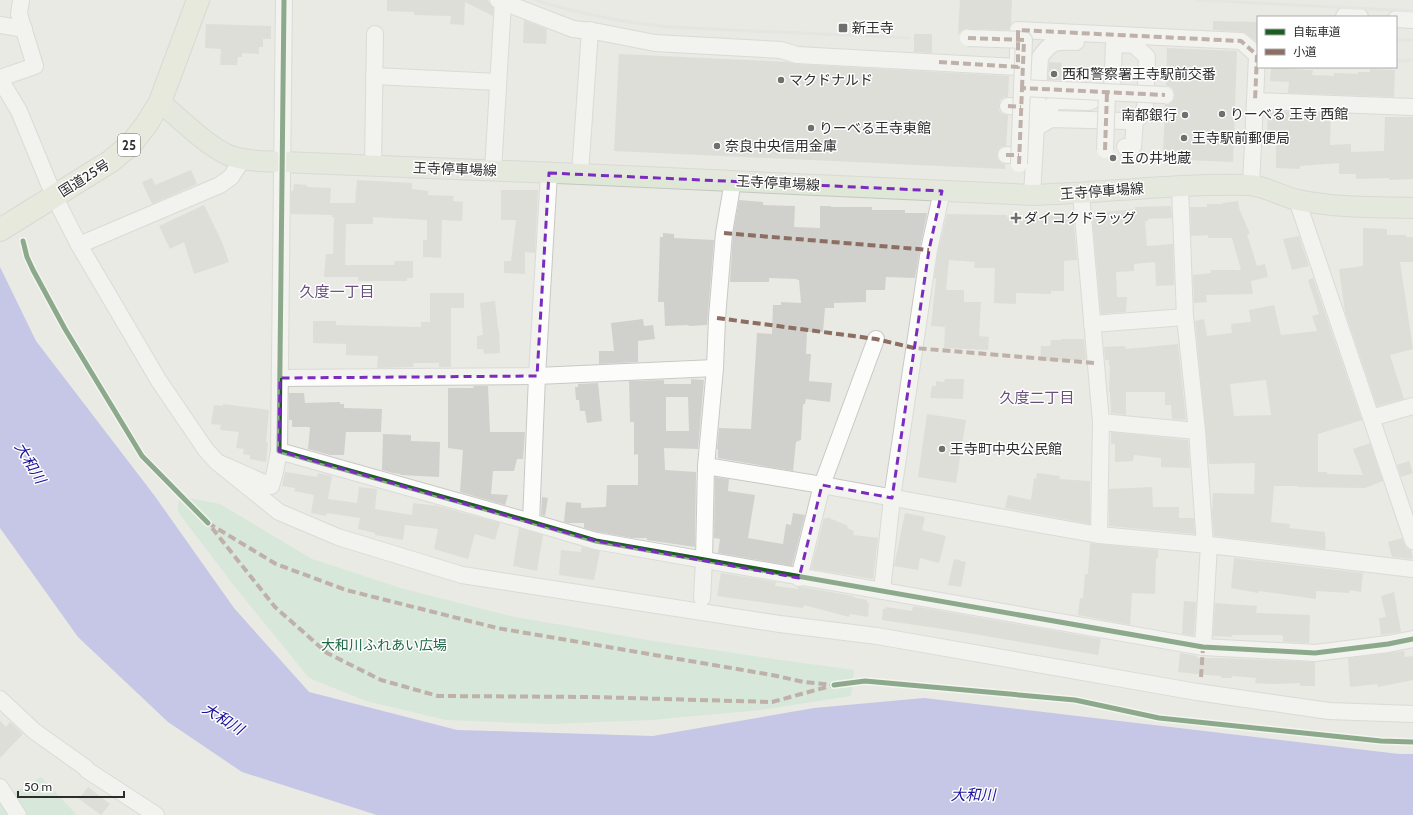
<svg xmlns="http://www.w3.org/2000/svg" width="1413" height="815" viewBox="0 0 1413 815" font-family="Cabin,'Noto Sans JP',sans-serif">
	<style>
		.green { fill: #c1e5cc }
		.water { fill: #9b9be8 }
		.building { fill: #d0d1cc; fill-rule: evenodd }
		.lines { fill: none; stroke-linecap: round; stroke-linejoin: round }
		.minor-casing { stroke: #c9c8c7; stroke-width: 18 }
		.major-casing { stroke: #c5c6c3; stroke-width: 22 }
		.highway-casing { stroke: #c5c6c3; stroke-width: 24 }
		.minor { stroke: #fcfcfb; stroke-width: 16 }
		.major { stroke: #dfe7d6; stroke-width: 20 }
		.highway { stroke: #e6e9d6; stroke-width: 22 }
		.rail { stroke: #e0dfe0; stroke-width: 3 }
		.minor-bridge-casing { stroke: #c9c8c7; stroke-width: 18; stroke-linecap: butt }
		.minor-bridge { stroke: #fcfcfb; stroke-width: 16 }
		.quiet { stroke: #8d6e63; stroke-width: 4; stroke-dasharray: 8 4; stroke-linecap: butt }
		.cycleway-casing { stroke: #fff; stroke-width: 8 }
		.cycleway { stroke: #1b5e20; stroke-width: 5 }
		.marked { fill: none; stroke: #7b2cbf; stroke-width: 3; stroke-dasharray: 8 5; stroke-linejoin: round }
		.poi-dot { fill: #6f6f6d; stroke: #fff; stroke-width: 1.5 }
		.labels { text-anchor: middle; dominant-baseline: central; stroke-width: 3; stroke-linejoin: round; paint-order: stroke }
		.shield { fill: #fff; stroke: #6c6c6c; stroke-width: 1 }
		.shield-label { font-size: 13px; font-weight: bold; fill: #2d2d2d }
		.poi-label { font-size: 14px; fill: #2d2d2d; stroke: #fff; text-anchor: start }
		.street-label { font-size: 14px; fill: #2d2d2d; stroke: #fff }
		.park-label { font-size: 14px; fill: #1e6845; stroke: #fff }
		.neighbourhood-label { font-size: 15px; fill: #684f7c; stroke: #fff }
		.water-label { font-size: 15px; font-style: italic; fill: #1e149a; stroke: #fff }
	</style>
	<rect width="100%" height="100%" fill="#e9eae4"/>
	<g class="green">
		<path d="M179,496l41,8 92,55 92,30 106,27 143,25 128,19 73,10 -3,26 -90,14 -110,10 -101,4 -104,-4 -80,-19 -57,-23 -74,-91 -57,-75z"/>
		<path d="M41,777l36,38h-77v-14z"/>
	</g>
	<path class="water" d="M0,267l36,74 118,154 80,113 75,84 148,38 196,6 161,-28 110,-10 475,56h14v61h-1036l-135,-43 -74,-50 -90,-85 -78,-109z"/>
	<g class="building">
		<path d="M387,0h100l6,8v8l-28,-14 -1,23 -14,-1 1,-8 -37,-1v-3l-27,-1z"/>
		<path d="M960,0h52l-1,24 -2,6 -41,-1 -5,1 -5,5z"/>
		<path d="M524,20l23,9 -1,15 -23,-1z"/>
		<path d="M1213,21l45,1v21l-11,-9 -5,-2 -29,-2z"/>
		<path d="M206,24l65,2v13h-8v8h-4v7l-17,-1v4h-4l-1,8h-17l1,-16 -16,-1z"/>
		<path d="M914,34h18v19l-18,-1z"/>
		<path d="M1167,48l70,3 -4,111 -70,-3 2,-55h4l4,-4 1,-5 -1,-5 -3,-3 -4,-1z"/>
		<path d="M619,54l169,8 8,2 213,12 -1,21h-4l-4,3 -1,6v4l3,4 6,1 -2,31 -5,1 -3,4 -1,4 1,5 3,3 4,1v5l-391,-18z"/>
		<path d="M1049,62l13,1 -1,17h-13z"/>
		<path d="M1271,67h18v2l24,1 -1,5 22,1v-3l24,1v-2h12v-3l25,1 -1,27 -106,-4 1,-11 -19,-1z"/>
		<path d="M1268,111l63,2 -1,32 21,-1v8l33,-1 1,-34h28v62l-24,1v-2l-33,1v-5h-17v-11l-39,3v3l-24,-1v-31l-9,-1z"/>
		<path d="M191,170l6,14 -45,20 -10,-22 10,-4 3,7z"/>
		<path d="M357,180l55,3v6l16,2v4l26,1 -1,5 10,1 -1,19 -20,-1 -1,38 -18,-1v-17h4v-20l-54,-3v7h-27l-1,41h49l1,-4h18v17h-6v3h-49v-4h-34l2,-23h7l1,-37h-2v-2l-41,-1v-23h2l1,-7 13,1v2l24,1 -1,15h25z"/>
		<path d="M501,190h37l-3,63 -10,-1v22l-21,-1v-12h7l5,-41h-15z"/>
		<path d="M739,200l24,2v3l32,1 -1,21 26,1v-22h11v1h41v3h33v3h22l-7,35 -5,30 -29,-1 -1,13h-19v12l-32,1v5h-9l-2,24h-16l-1,22h5l-2,27 23,2 -2,19 -24,-3 -1,5h-2l-2,36 -5,2 -3,29 -75,-13v-9h-1l2,-21 32,1 6,-96 15,1 1,-29h8v-3l20,1 -2,-23h-2v-1l-28,-1v4h-39l3,-48z"/>
		<path d="M1238,201l1,7 11,26h-3l10,32 8,-2 3,13 -17,4 2,13 -47,1 1,7 -13,1 -1,-28 18,-2 -1,-3h31l-9,-32h-24v-3l-17,1 -1,-29h17v-3h15v-1z"/>
		<path d="M204,205l18,37 7,20 -35,12 -10,-32 -14,7 -11,-23z"/>
		<path d="M1171,206l1,12 -24,1v2h-3l2,25 26,-2 1,41 -18,1 -1,-24 -21,2v7l-18,1 1,25h10l-1,15 -25,2 -9,-98 10,-1v-3l33,-3v-2z"/>
		<path d="M947,214l60,1v2l66,-2 4,45 -13,1v30h-13v3l-35,-1v11l-22,-1 1,-35h-21l1,-6 -26,-2 -3,30h18v12h17l-2,34 10,1 -1,13 -44,-2 1,-21 -14,-1 5,-47 -2,-1 4,-26z"/>
		<path d="M1363,228l24,1v6h19v2h7v25h-13l13,87 -23,6 14,44 -27,7 -32,-94 -6,-43 24,-3z"/>
		<path d="M663,233l11,1v4l40,2 -7,85 -18,1 -1,-1 -23,1 -1,-24h-6l2,-65h3z"/>
		<path d="M1299,236l10,30 -17,4 -9,-31z"/>
		<path d="M1313,278l49,142 -44,14v38h9v2l36,1 -10,-26 17,-6 13,38 -18,7 -67,-1v-1h-24l-3,36 19,2 -1,4 36,4v5h1l-1,12 -111,-13 -2,-22 1,-21 41,1 1,-31 -46,1 -14,-143 9,-2 3,17 25,-3 -1,-9 20,-2 -2,-12 25,-5 7,30 36,-4 -5,-15 7,-2 -11,-34zM1266,380l5,35 -37,1 -4,-32z"/>
		<path d="M430,293h34v15h-13v59h-12v-4h-25l-1,4 -36,1 1,-12 -32,-1v-11l-33,-1v-22h23v4l85,2v-5h9z"/>
		<path d="M495,301l3,28h1l1,24 -16,1 -1,-5h-6v-13l6,-1 -3,-32z"/>
		<path d="M643,319l1,7 9,-1 2,14 -17,2v21l-39,2v-13h15l-3,-28z"/>
		<path d="M1061,339h23l2,21 -46,1 1,-15h9l1,-6h10z"/>
		<path d="M1178,344l8,76 -14,-1 -1,-14h-6v-13h-39v23l-15,-2 -1,-21h-1l1,-27h-1v-5h-4l-1,-13 21,-1 1,3z"/>
		<path d="M691,379l13,1 -6,69 -34,-1 1,22 31,2 -1,75 -48,-7v-2h-15l-34,-6 -14,-4v-5h-16l-4,-1 2,-20 15,1v5l24,-1 1,-1 1,-21h31v-31l-4,1v-33h-4l-1,-41 35,-1v4h27zM666,397h22l1,34h-23z"/>
		<path d="M945,379h19l-1,20 -33,-1 2,-12h4v-5l8,1z"/>
		<path d="M598,383l4,38 -15,2 -2,-12h-5l-1,-11h-3l-1,-13h3v-3z"/>
		<path d="M473,386h15l2,46h35l-2,27h-6l-3,12h-21l-2,23 17,1 -3,10 -45,-13 3,-42 -15,-2v-60h26z"/>
		<path d="M289,393h15l1,10 35,-1v2h4v4l38,1 -1,23h-35l-2,23h-14l-22,-6 2,-21 -1,-1h-17v-7h-3z"/>
		<path d="M223,404l46,6 -3,32 2,1 -2,19 -16,-3v-4l-7,-1 1,-5 -8,-1 3,-16 -19,-2 1,-5 -10,-1 3,-19 9,1z"/>
		<path d="M927,414l39,6 -10,63 -38,-6z"/>
		<path d="M1111,432l77,8 2,28 -29,-1v-9l-27,-3 -1,6 -18,1v-18h-4z"/>
		<path d="M383,434l28,1v6l29,1 -1,35 -38,-2 -1,-1 -7,-1 -11,-3z"/>
		<path d="M1409,461l4,12 -12,4 -4,-12z"/>
		<path d="M285,472l32,5 1,-4 14,3 -4,23 29,4 2,-16 18,2 -2,20 37,6 1,-12 25,3 62,17 -5,17 -20,-6 -7,25 -34,-10 4,-20 -33,-4 -2,15 -28,-5v-2l-17,-4 2,-11 -33,-5 -1,3 -15,-3 3,-18 -20,-4 1,-3 -13,-2z"/>
		<path d="M1037,473l23,3 -1,3 31,2v43l-85,-16 3,-13 23,5 3,-22 2,1z"/>
		<path d="M715,477l14,2 -1,12 27,4 -7,43 35,6 3,-20 5,1 2,-12 12,2 -13,51 -74,-13 2,-14 -6,-1z"/>
		<path d="M1152,487l1,20h26v11h15l1,16 -86,-8v-37z"/>
		<path d="M542,497l6,1 -3,18 -4,-1z"/>
		<path d="M905,513l20,4 -3,13 24,6 -7,27 -19,-5 -2,12 -24,-4z"/>
		<path d="M827,517l21,9 -1,2 7,3 -1,4 25,3 -5,41 -62,-10 13,-51 2,1z"/>
		<path d="M519,528l24,7 -6,36 -24,-5z"/>
		<path d="M1402,538l4,10 5,2 2,9 -21,-2 -4,-15z"/>
		<path d="M1090,543l68,7v8h-2l-1,36 -23,-1 -2,32 -52,-10 2,-17h3l2,-24h3z"/>
		<path d="M582,547l18,4 -6,29 -35,-5 2,-25 20,2z"/>
		<path d="M1234,558l129,15 -2,19 -11,-2 -1,3 -33,-2v8l-57,-8 -1,2 -27,-5z"/>
		<path d="M954,559l12,3 -5,25 -13,-2z"/>
		<path d="M721,573l55,9 -1,4 23,3v-2h4l51,9v1l14,3v3h2l-1,14 -18,-3 -1,3 -45,-12 -1,3 -86,-12z"/>
		<path d="M1394,592l7,40 -20,3 -2,-17 7,-1 -5,-21z"/>
		<path d="M1184,601l12,1 -2,34 -12,-2z"/>
		<path d="M1215,603l42,3 -1,7 54,2 -1,28 -26,-1v-6l-3,-1h-48v2l-19,-1z"/>
		<path d="M913,606l188,33 -3,16 -142,-24 -74,-11 1,-11h2l1,-2 26,4z"/>
		<path d="M1404,651l1,6 8,-1v24l-35,7 -1,-3 -27,3 -2,-29z"/>
		<path d="M1180,653l17,3v2h25l93,4v24h-15v-3l-28,1 -17,-1 1,-5 -24,-2v2h-11v-2l-14,-1 -29,-3z"/>
		<path d="M0,721l6,6 4,-5 13,12 -23,24z"/>
		<path d="M88,787l22,17 -9,11 -22,-16z"/>
	</g>
	<g class="lines">
		<g class="minor-casing">
			<g id="minor">
				<path d="M284,0l-5,451 252,71 65,19 607,106 112,6 73,-9 25,-5"/>
				<path d="M498,0l75,29 26,3 56,11 126,7 16,5 221,12v-37l223,11 16,14 -2,46"/>
				<path d="M1344,16l16,1"/>
				<path d="M1396,19l17,1"/>
				<path d="M0,25l24,4"/>
				<path d="M374,76l124,6"/>
				<path d="M0,78l35,-12 -16,-52 2,-14"/>
				<path d="M0,79l19,32 35,85 25,49 80,136 47,69 11,12 54,24 4,-14 4,-21"/>
				<path d="M1008,106l13,1"/>
				<path d="M1038,125l17,-24 34,1 23,-11 2,-47"/>
				<path d="M1036,128l15,-9 76,2 13,-4 5,-9 2,-51 -13,-12 -18,-1"/>
				<path d="M1125,147h8l2,-29"/>
				<path d="M1006,155h13"/>
				<path d="M373,166l2,-132"/>
				<path d="M493,171l10,-169"/>
				<path d="M580,174l10,-144"/>
				<path d="M1251,185l4,-84 158,6"/>
				<path d="M1180,186l5,131 12,114 8,114"/>
				<path d="M1081,194l20,228 -2,113"/>
				<path d="M1032,195l8,-138c12,-17 17,-16 36,-15"/>
				<path d="M1297,200l116,341"/>
				<path d="M79,245l141,-60 11,-8 11,-17"/>
				<path d="M1092,324l93,-7"/>
				<path d="M280,378l257,-2 178,-8"/>
				<path d="M1371,418l42,-12"/>
				<path d="M1101,422l96,9"/>
				<path d="M217,462l62,50 59,25 124,38 318,49 97,12 320,56 132,19 84,3"/>
				<path d="M706,466l116,19 277,50 110,10 204,24"/>
				<path d="M531,522l6,-146 12,-203"/>
				<path d="M799,578l23,-93 54,-146"/>
				<path d="M882,591l10,-93 37,-248 13,-59"/>
				<path d="M702,598l2,-38 2,-94 9,-98 2,-50 7,-85 9,-52"/>
				<path d="M1203,647l6,-102"/>
				<path d="M0,699l34,32 52,37 1,2 69,45"/>
				<path d="M0,787l18,28"/>
			</g>
		</g>
		<g class="major-casing">
			<path id="major" d="M160,102c19,16 46,43 68,53 10,4 19,5 30,6l322,13 452,21c72,-2 144,-12 216,-10 15,0 35,12 50,15 38,8 77,7 115,8"/>
		</g>
		<g class="highway-casing">
			<path id="highway" d="M0,230l111,-69 20,-17 15,-19 14,-23 38,-102"/>
		</g>
		<use href="#minor" class="minor"/>
		<use href="#major" class="major"/>
		<use href="#highway" class="highway"/>
		<g class="rail">
			<path d="M536,0c43,14 86,22 132,27l241,11"/>
			<path d="M1198,0l215,11"/>
			<path d="M1396,40h17"/>
			<path d="M1396,61l17,-1"/>
		</g>
		<g class="minor-bridge-casing">
			<g id="minor-bridge">
				<path d="M968,38l56,2 -2,48"/>
				<path d="M1105,150l2,-57"/>
				<path d="M1019,164l3,-76 143,7"/>
			</g>
		</g>
		<use href="#minor-bridge" class="minor-bridge"/>
		<g class="quiet">
			<path d="M968,38l56,2 -2,48"/>
			<path d="M939,62l79,5v-37l223,11 16,14 -2,46"/>
			<path d="M1008,106l13,1"/>
			<path d="M1105,150l2,-57"/>
			<path d="M1006,155h13"/>
			<path d="M1019,164l3,-76 143,7"/>
			<path d="M724,233l205,17"/>
			<path d="M717,318l159,21 38,9 181,15"/>
			<path d="M208,523l68,41 70,26 151,38 275,47 32,7 30,3 -62,17 -179,-5 -155,-1 -57,-16 -54,-27 -52,-46z"/>
			<path d="M1201,677l2,-30"/>
		</g>
		<g class="cycleway-casing">
			<g id="cycleway">
				<path d="M284,0l-5,451 252,71 65,19 607,106 112,6 73,-9 25,-5"/>
				<path d="M23,241l4,16 6,13 32,59 77,127 66,67"/>
				<path d="M834,685l31,-4 210,19 84,18 222,23 32,1"/>
			</g>
		</g>
		<use href="#cycleway" class="cycleway"/>
	</g>
	<path d="M0 0H1413V815H0ZM549,173l393,18 -13,59 -37,248 -70,-13 -23,93 -203,-37 -317,-90 1,-73 257,-2z" fill="#e9eae4" fill-opacity=".55" fill-rule="evenodd"/>
	<path class="marked" d="M549,173l393,18 -13,59 -37,248 -70,-13 -23,93 -203,-37 -317,-90 1,-73 257,-2z"/>
	<g class="poi-dot">
		<rect x="838" y="23" width="10" height="10" rx="2"/>
		<circle cx="1054" cy="74" r="4"/>
		<circle cx="781" cy="80" r="4"/>
		<circle cx="1222" cy="114" r="4"/>
		<circle cx="1185" cy="115" r="4"/>
		<circle cx="811" cy="128" r="4"/>
		<circle cx="1184" cy="138" r="4"/>
		<circle cx="717" cy="146" r="4"/>
		<circle cx="1113" cy="158" r="4"/>
		<path d="M1014 212h4v4h4v4h-4v4h-4v-4h-4v-4h4z"/>
		<circle cx="942" cy="449" r="4"/>
	</g>
	<g class="labels">
		<rect class="shield" x="118" y="134" width="22" height="22" rx="3"/>
		<g class="shield-label">
			<text x="129" y="145">25</text>
		</g>
		<g class="poi-label">
			<text x="852" y="28">新王寺</text>
			<text x="1062" y="74">西和警察署王寺駅前交番</text>
			<text x="789" y="80">マクドナルド</text>
			<text x="1230" y="114">りーべる 王寺 西館</text>
			<text x="1177" y="115" text-anchor="end">南都銀行</text>
			<text x="819" y="128">りーべる王寺東館</text>
			<text x="1192" y="138">王寺駅前郵便局</text>
			<text x="725" y="146">奈良中央信用金庫</text>
			<text x="1121" y="158">玉の井地蔵</text>
			<text x="1024" y="218">ダイコクドラッグ</text>
			<text x="950" y="449">王寺町中央公民館</text>
		</g>
		<g class="street-label">
			<text transform="translate(455 169) rotate(2)">王寺停車場線</text>
			<text transform="translate(84 178) rotate(-32)">国道25号</text>
			<text transform="translate(778 183) rotate(3)">王寺停車場線</text>
			<text transform="translate(1102 191) rotate(-4)">王寺停車場線</text>
		</g>
		<g class="park-label">
			<text x="384" y="645">大和川ふれあい広場</text>
		</g>
		<g class="neighbourhood-label">
			<text x="337" y="292">久度一丁目</text>
			<text x="1037" y="398">久度二丁目</text>
		</g>
		<g class="water-label">
			<text transform="translate(30 463) rotate(59)">大和川</text>
			<text transform="translate(223 719) rotate(32)">大和川</text>
			<text x="973" y="795">大和川</text>
		</g>
	</g>
	<rect x="1257" y="16" width="140" height="52" fill="#ffffff" stroke="#ababab"/>
	<rect x="1265" y="29" width="20" height="6" fill="#1b5e20" stroke="#ababab"/>
	<text x="1293" y="36" font-size="12" fill="#2d2d2d">自転車道</text>
	<rect x="1265" y="49" width="20" height="6" fill="#8d6e63" stroke="#ababab"/>
	<text x="1293" y="56" font-size="12" fill="#2d2d2d">小道</text>
	<path d="M18 791v6h106v-6" fill="none" stroke="#2d2d2d" stroke-width="2"/>
	<text x="24" y="791" font-size="12" fill="#2d2d2d" stroke="#ffffff" stroke-width="3" paint-order="stroke">50 m</text>
</svg>
